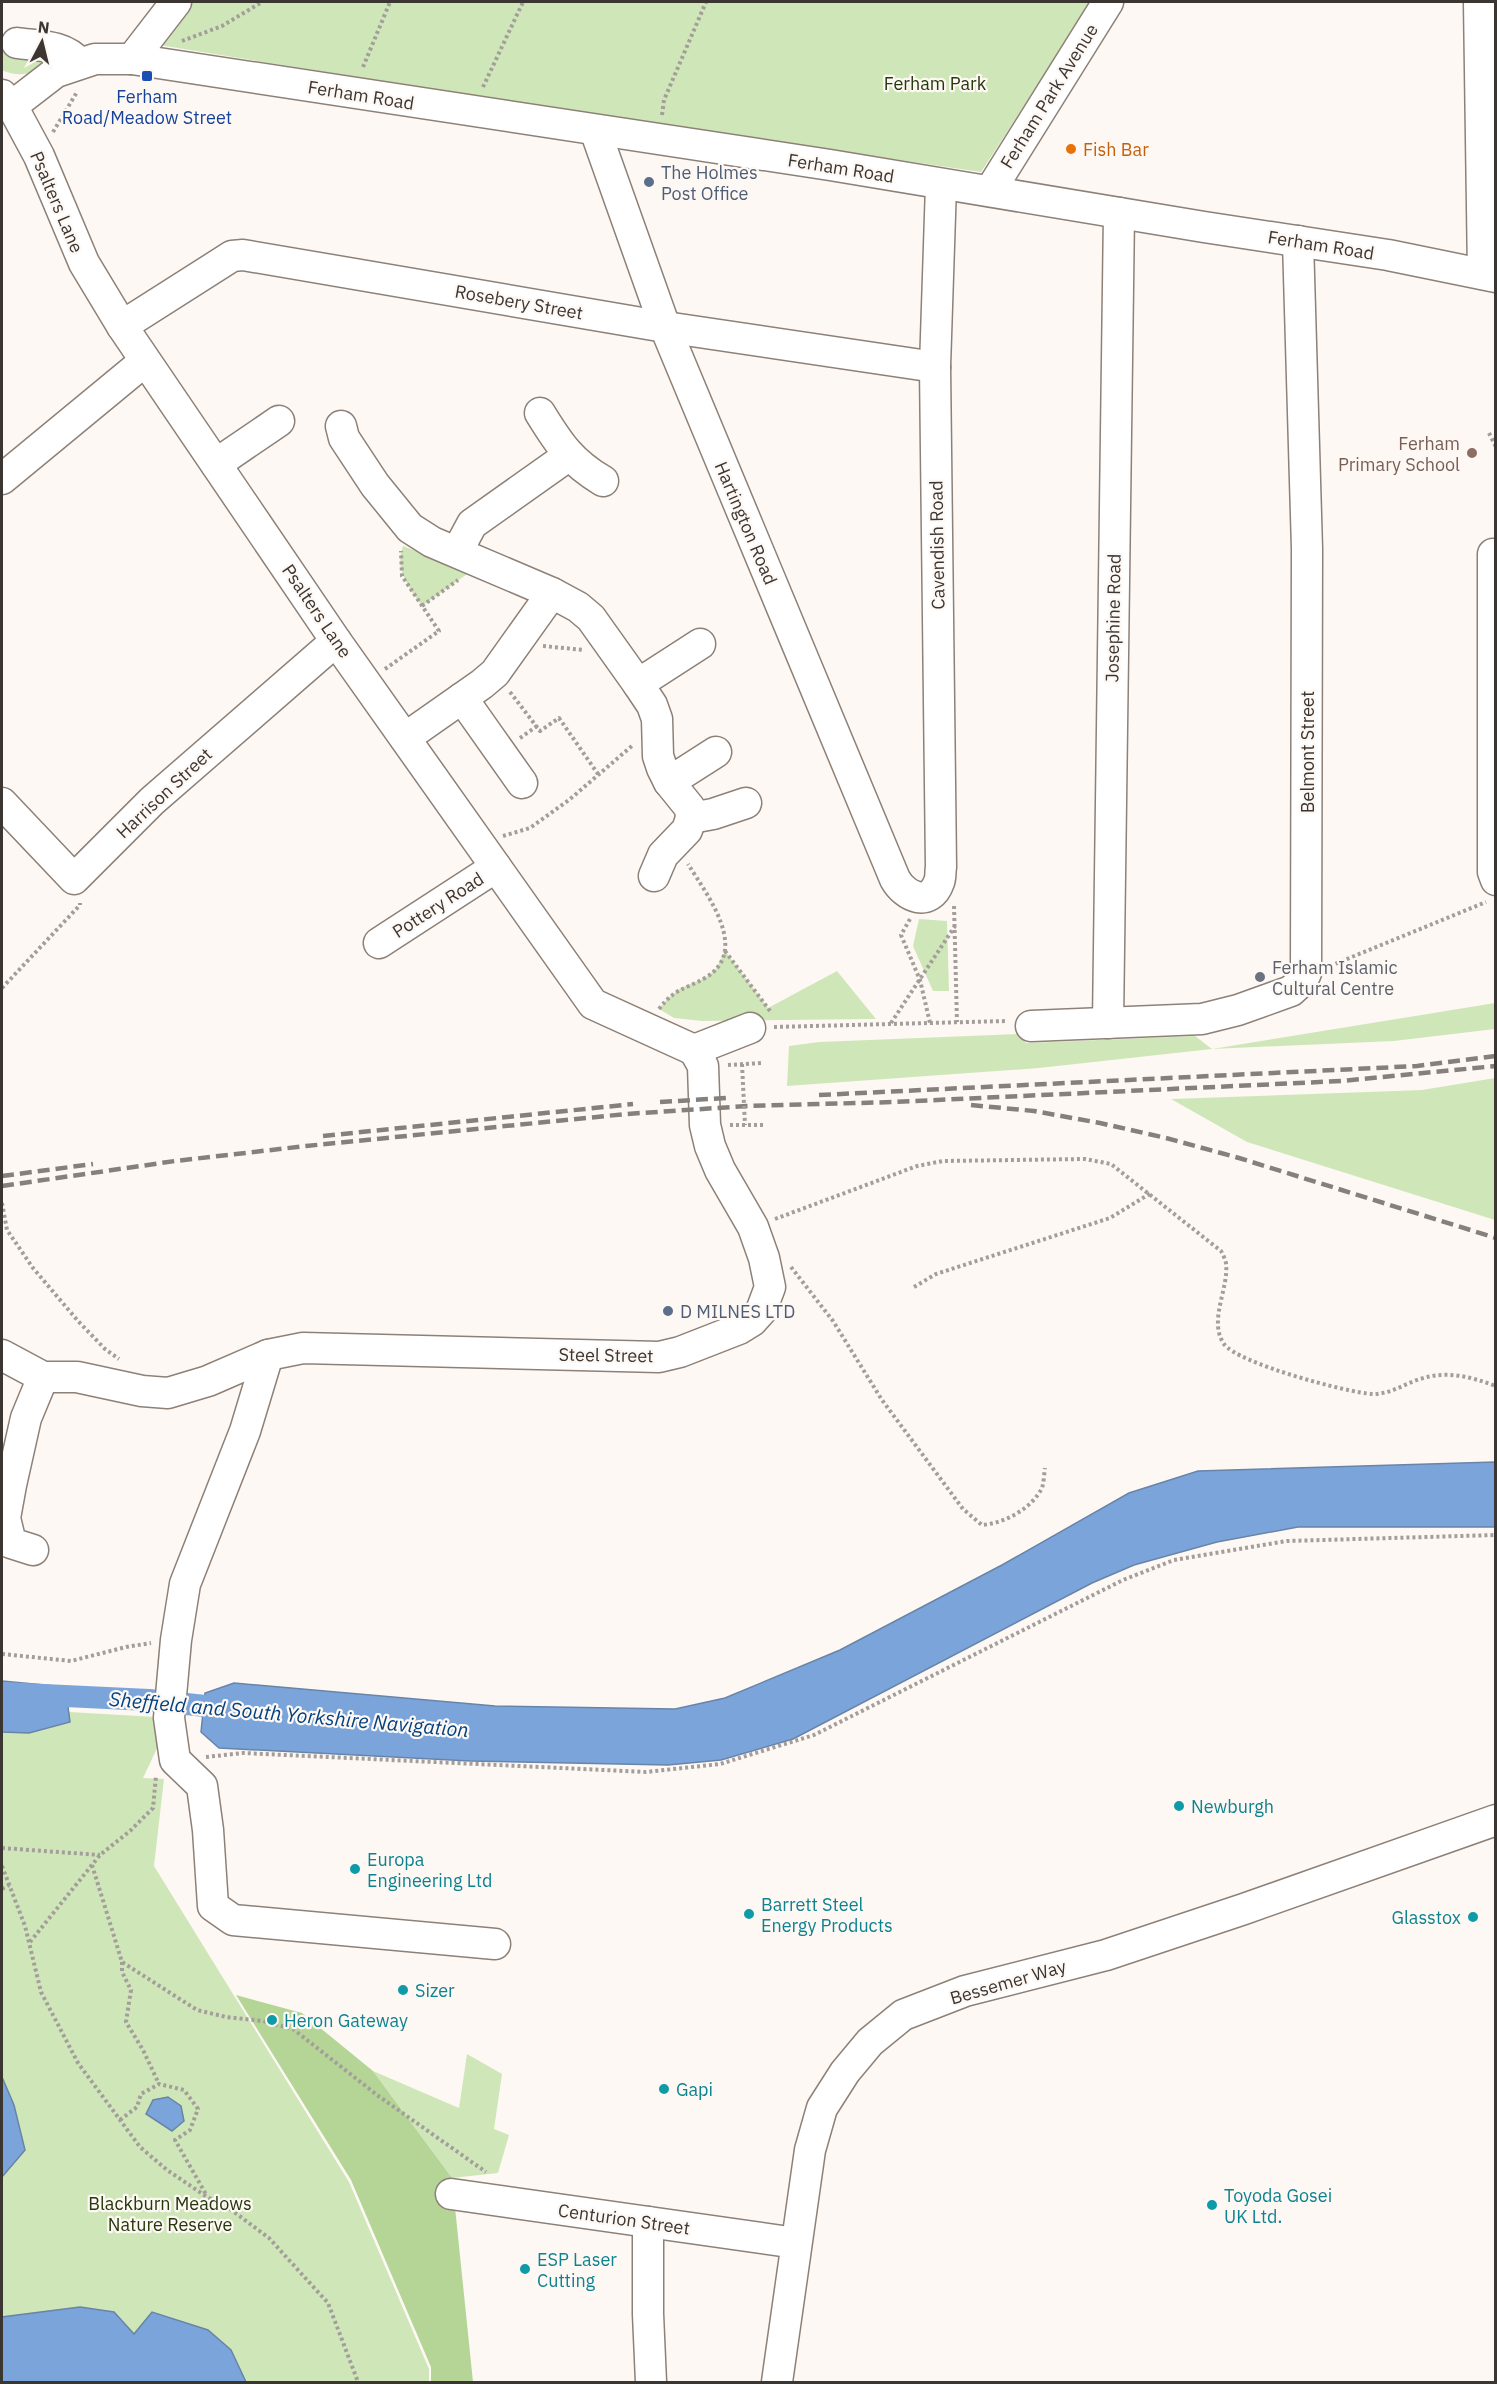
<svg xmlns="http://www.w3.org/2000/svg" width="1497" height="2384" viewBox="0 0 1497 2384" font-family="'IBM Plex Sans',sans-serif">
	<style>
		.green { fill: #cfe7b8 }
		.forest { fill: #b5d596 }
		.water { fill: #7ba5da; stroke: #6884a8; stroke-width: 1.5 }
		.lines { fill: none; stroke-linecap: round; stroke-linejoin: round }
		.canal { stroke: #7ba5da; stroke-width: 22 }
		.minor-casing { stroke: #8d8077; stroke-width: 33 }
		.path { stroke: #a49e9b; stroke-width: 4; stroke-dasharray: 3 3; stroke-linecap: butt }
		.minor { stroke: #fff; stroke-width: 30 }
		.rail { stroke: #86807d; stroke-width: 4.5; stroke-dasharray: 12 6; stroke-linecap: butt }
		.path-bridge { stroke: #a49e9b; stroke-width: 4; stroke-dasharray: 3 3; stroke-linecap: butt }
		.transit-dot { fill: #1a4fb4; stroke: #fef8f4; stroke-width: 2 }
		.food-dot { fill: #e8710a; stroke: #fef8f4; stroke-width: 2 }
		.service-dot { fill: #5c6f8a; stroke: #fef8f4; stroke-width: 2 }
		.education-dot { fill: #8d6e63; stroke: #fef8f4; stroke-width: 2 }
		.worship-dot { fill: #6b7280; stroke: #fef8f4; stroke-width: 2 }
		.culture-dot { fill: #0f9aa8; stroke: #fef8f4; stroke-width: 2 }
		.labels { text-anchor: middle; dominant-baseline: central; stroke-width: 4.5; stroke-linejoin: round; paint-order: stroke }
		.park-label { font-size: 18px; fill: #24380b; stroke: #fef8f4 }
		.street-label { font-size: 18px; fill: #3c3633; stroke: #fef8f4 }
		.transit-label { font-size: 18px; fill: #164399; stroke: #fef8f4 }
		.food-label { font-size: 18px; fill: #c56008; stroke: #fef8f4; text-anchor: start }
		.service-label { font-size: 18px; fill: #4e5e75; stroke: #fef8f4; text-anchor: start }
		.education-label { font-size: 18px; fill: #785e54; stroke: #fef8f4; text-anchor: end }
		.worship-label { font-size: 18px; fill: #5b616d; stroke: #fef8f4; text-anchor: start }
		.culture-label { font-size: 18px; fill: #0d838f; stroke: #fef8f4; text-anchor: start }
		.water-label { font-size: 20px; font-style: italic; fill: #034281; stroke: #fef8f4 }
	</style>
	<rect width="100%" height="100%" fill="#fef8f4"/>
	<g class="green">
		<path d="M192,2h900l-111,170 -422,-62 -400,-65z"/>
		<path d="M2,51l52,11c-19,10 -32,17 -52,8z"/>
		<path d="M403,546l67,26 -48,34c-13,-19 -28,-36 -19,-60z"/>
		<path d="M919,919l28,2 2,70h-16l-20,-45z"/>
		<path d="M725,951l43,57 69,-37 39,48 -174,2 -28,-3 -15,-9 9,-11 13,-10 24,-10 11,-9z"/>
		<path d="M1495,1003v26l-101,12 -182,8 -173,19 -252,18 2,-40 30,-4 200,-8 7,9 169,-7 17,13z"/>
		<path d="M1495,1078v142l-248,-78 -76,-43 251,-9z"/>
		<path d="M69,1712l87,5 4,25 -17,36 21,1 -10,87 195,316 80,187v13h-427v-650l27,1 40,-11z"/>
		<path d="M467,2054l35,20 -8,55 15,6 -11,38 -46,5 -79,-107 86,37z"/>
	</g>
	<path class="forest" d="M236,1995l66,18 71,58 79,107 21,204h-42v-15l-80,-187z"/>
	<g class="water">
		<path d="M1495,1462v65h-197l-81,15 -83,23 -42,18 -299,156 -72,21 -53,5 -198,-4 -251,-13 -18,-16 4,-39 29,-10 261,23 180,3 50,-11 115,-48 162,-85 127,-72 69,-22z"/>
		<path d="M2,1681l53,5 12,13 3,23 -41,11 -27,-1z"/>
		<path d="M2,2077l12,28 11,45 -23,27z"/>
		<path d="M168,2097l13,9 3,15 -12,10 -26,-17 7,-14z"/>
		<path d="M80,2307l34,5 20,22 18,-22 56,18 23,20 15,32h-244v-65z"/>
	</g>
	<g class="lines">
		<path class="canal" d="M2,1693l147,7 84,9"/>
		<g class="minor-casing">
			<g id="minor">
				<path d="M1479,2l4,272"/>
				<path d="M17,43c22,3 48,2 62,20"/>
				<path d="M132,59l44,-57"/>
				<path d="M2,95l10,11 27,50 45,107 38,63 214,315 257,363 101,46"/>
				<path d="M12,106l44,-34 39,-13h37l698,106 374,62 184,28 108,22"/>
				<path d="M595,130l70,197 230,552c10,18 35,29 44,3 2,-4 1,-10 2,-15l-6,-500 6,-182"/>
				<path d="M990,191l118,-189"/>
				<path d="M122,326l110,-70 11,-1 422,72 270,40"/>
				<path d="M540,413c19,31 31,49 63,68"/>
				<path d="M341,426l3,12 31,47 35,43 22,14 120,51 26,14 13,11 47,66 14,21 5,14 1,37 4,12 7,14 21,26 1,10 -4,12 -24,25 -9,21"/>
				<path d="M216,464l63,-43"/>
				<path d="M2,479l143,-118"/>
				<path d="M457,552l15,-28 96,-68"/>
				<path d="M1493,554v318l3,8"/>
				<path d="M638,684l62,-40"/>
				<path d="M462,698l60,85"/>
				<path d="M405,738l77,-54 13,-11 57,-80"/>
				<path d="M669,782l47,-30"/>
				<path d="M2,803l72,76 78,-78 184,-160"/>
				<path d="M691,818l22,-4 33,-11"/>
				<path d="M379,943l117,-76"/>
				<path d="M1108,1023l11,-810"/>
				<path d="M1031,1026l171,-7 36,-9 53,-19 11,-10 4,-8 1,-424 -9,-308"/>
				<path d="M694,1050l56,-22"/>
				<path d="M2,1355l41,22h34l65,14 26,2 40,-12 60,-26 35,-7 356,9 21,-5 59,-23 13,-8 9,-10 9,-24 -6,-29 -11,-31 -33,-57 -10,-24 -5,-21 -2,-59 -9,-16"/>
				<path d="M268,1355l-23,76 -60,153 -9,56 -7,78 6,42 27,26 6,44 5,76 20,14 262,24"/>
				<path d="M33,1550l-22,-7 -6,-25 6,-33 15,-67 17,-41"/>
				<path d="M451,2194l345,49"/>
				<path d="M648,2222v92l3,68"/>
				<path d="M777,2382l33,-232 12,-42 23,-36 25,-30 33,-27 62,-24 141,-36 138,-46 252,-89"/>
			</g>
		</g>
		<g class="path">
			<path d="M182,41l40,-15 40,-24"/>
			<path d="M363,67l27,-65"/>
			<path d="M483,87l40,-85"/>
			<path d="M662,115l2,-15 42,-98"/>
			<path d="M53,132l24,-40"/>
			<path d="M1489,433l7,14"/>
			<path d="M422,606l36,-26"/>
			<path d="M543,646l41,4"/>
			<path d="M385,669l54,-38 -37,-55 -1,-25"/>
			<path d="M510,692l30,39 19,-13 39,56"/>
			<path d="M520,738l17,-12"/>
			<path d="M503,836l27,-8 39,-28 64,-55"/>
			<path d="M954,906l3,116"/>
			<path d="M910,919l-9,16 19,45 10,43"/>
			<path d="M725,951l45,60"/>
			<path d="M1330,966l156,-64"/>
			<path d="M2,988l78,-83v-2"/>
			<path d="M659,1009c16,-21 25,-19 46,-31 46,-27 2,-83 -17,-114"/>
			<path d="M891,1023l64,-97"/>
			<path d="M774,1027l233,-6"/>
			<path d="M728,1065l34,-2"/>
			<path d="M730,1125h36"/>
			<path d="M2,1203l5,27 26,38 45,53 27,28 14,10"/>
			<path d="M775,1219l142,-53 26,-5 142,-2 26,5 110,87c2,4 5,9 5,13 3,24 -18,57 -2,80 13,19 124,49 149,50 18,0 31,-10 47,-15 27,-9 51,-2 76,7"/>
			<path d="M791,1267l42,54 49,79 81,109 19,16c23,-2 49,-16 60,-37 2,-6 2,-14 3,-20"/>
			<path d="M914,1287l22,-13 174,-56 41,-25"/>
			<path d="M2,1654l69,7 55,-14 25,-4"/>
			<path d="M206,1757l37,-4 403,19 74,-8 94,-29 309,-155 51,-20 113,-19 209,-6"/>
			<path d="M2,1848l98,7"/>
			<path d="M92,1865l30,97 75,48 29,7 37,4 30,8 84,66 109,77"/>
			<path d="M2,1866l23,60 16,66 37,71 62,84 27,23 40,27 19,9 43,32 59,65 30,79"/>
			<path d="M2,1889l7,-4"/>
			<path d="M30,1942l70,-87 30,-24 23,-23 3,-32"/>
			<path d="M122,1962v10l9,18 -5,32 17,28 16,34"/>
			<path d="M120,2120l17,-13 4,-13 18,-10 25,6 14,19 -8,21 -15,10 32,56"/>
		</g>
		<use href="#minor" class="minor"/>
		<g class="rail">
			<path d="M819,1095l598,-29 79,-10"/>
			<path d="M660,1102l66,-4"/>
			<path d="M971,1105l63,6 66,12 66,15 73,20 257,80"/>
			<path d="M323,1136l310,-32"/>
			<path d="M2,1176l91,-12"/>
			<path d="M2,1186l173,-25 131,-15 320,-32 121,-8 147,-4 447,-21 155,-15"/>
		</g>
		<path class="path-bridge" d="M742,1064l3,61"/>
	</g>
	<rect class="transit-dot" x="141" y="70" width="12" height="12" rx="3"/>
	<circle class="food-dot" cx="1071" cy="149" r="6"/>
	<g class="service-dot">
		<circle cx="649" cy="182" r="6"/>
		<circle cx="668" cy="1311" r="6"/>
	</g>
	<circle class="education-dot" cx="1472" cy="453" r="6"/>
	<circle class="worship-dot" cx="1260" cy="977" r="6"/>
	<g class="culture-dot">
		<circle cx="1179" cy="1806" r="6"/>
		<circle cx="355" cy="1869" r="6"/>
		<circle cx="749" cy="1914" r="6"/>
		<circle cx="1473" cy="1917" r="6"/>
		<circle cx="403" cy="1990" r="6"/>
		<circle cx="272" cy="2020" r="6"/>
		<circle cx="664" cy="2089" r="6"/>
		<circle cx="1212" cy="2205" r="6"/>
		<circle cx="525" cy="2269" r="6"/>
	</g>
	<g class="labels">
		<g class="park-label">
			<text x="935" y="83">Ferham Park</text>
			<text x="170" y="2203">Blackburn Meadows<tspan x="170" dy="21">Nature Reserve</tspan></text>
		</g>
		<g class="street-label">
			<text transform="translate(361 95) rotate(9)">Ferham Road</text>
			<text transform="translate(1049 96) rotate(-58)">Ferham Park Avenue</text>
			<text transform="translate(841 168) rotate(9)">Ferham Road</text>
			<text transform="translate(57 202) rotate(67)">Psalters Lane</text>
			<text transform="translate(1321 245) rotate(9)">Ferham Road</text>
			<text transform="translate(519 302) rotate(10)">Rosebery Street</text>
			<text transform="translate(746 523) rotate(67)">Hartington Road</text>
			<text transform="translate(937 545) rotate(-91)">Cavendish Road</text>
			<text transform="translate(317 611) rotate(56)">Psalters Lane</text>
			<text transform="translate(1113 618) rotate(-89)">Josephine Road</text>
			<text transform="translate(1307 752) rotate(-90)">Belmont Street</text>
			<text transform="translate(164 793) rotate(-43)">Harrison Street</text>
			<text transform="translate(438 905) rotate(-33)">Pottery Road</text>
			<text transform="translate(606 1355) rotate(1)">Steel Street</text>
			<text transform="translate(1008 1982) rotate(-16)">Bessemer Way</text>
			<text transform="translate(624 2219) rotate(8)">Centurion Street</text>
		</g>
		<g class="transit-label">
			<text x="147" y="96">Ferham<tspan x="147" dy="21">Road/Meadow Street</tspan></text>
		</g>
		<g class="food-label">
			<text x="1083" y="149">Fish Bar</text>
		</g>
		<g class="service-label">
			<text x="661" y="172">The Holmes<tspan x="661" dy="21">Post Office</tspan></text>
			<text x="680" y="1311">D MILNES LTD</text>
		</g>
		<g class="education-label">
			<text x="1460" y="443">Ferham<tspan x="1460" dy="21">Primary School</tspan></text>
		</g>
		<g class="worship-label">
			<text x="1272" y="967">Ferham Islamic<tspan x="1272" dy="21">Cultural Centre</tspan></text>
		</g>
		<g class="culture-label">
			<text x="1191" y="1806">Newburgh</text>
			<text x="367" y="1859">Europa<tspan x="367" dy="21">Engineering Ltd</tspan></text>
			<text x="761" y="1904">Barrett Steel<tspan x="761" dy="21">Energy Products</tspan></text>
			<text x="1461" y="1917" text-anchor="end">Glasstox</text>
			<text x="415" y="1990">Sizer</text>
			<text x="284" y="2020">Heron Gateway</text>
			<text x="676" y="2089">Gapi</text>
			<text x="1224" y="2195">Toyoda Gosei<tspan x="1224" dy="21">UK Ltd.</tspan></text>
			<text x="537" y="2259">ESP Laser<tspan x="537" dy="21">Cutting</tspan></text>
		</g>
		<g class="water-label">
			<text transform="translate(289 1714) rotate(5)">Sheffield and South Yorkshire Navigation</text>
		</g>
	</g>
	<rect width="1497" height="2384" fill="none" stroke="#3c3633" stroke-width="6"/>
	<g transform="translate(42 42) rotate(7)" stroke="#fef8f4" stroke-width="4.5" paint-order="stroke">
	<path d="M0-4.5L10 22L0 15L-10 22Z" fill="#3c3633"/>
	<text y="-9" font-size="16" font-weight="bold" text-anchor="middle" fill="#3c3633">N</text>
	</g>
</svg>
